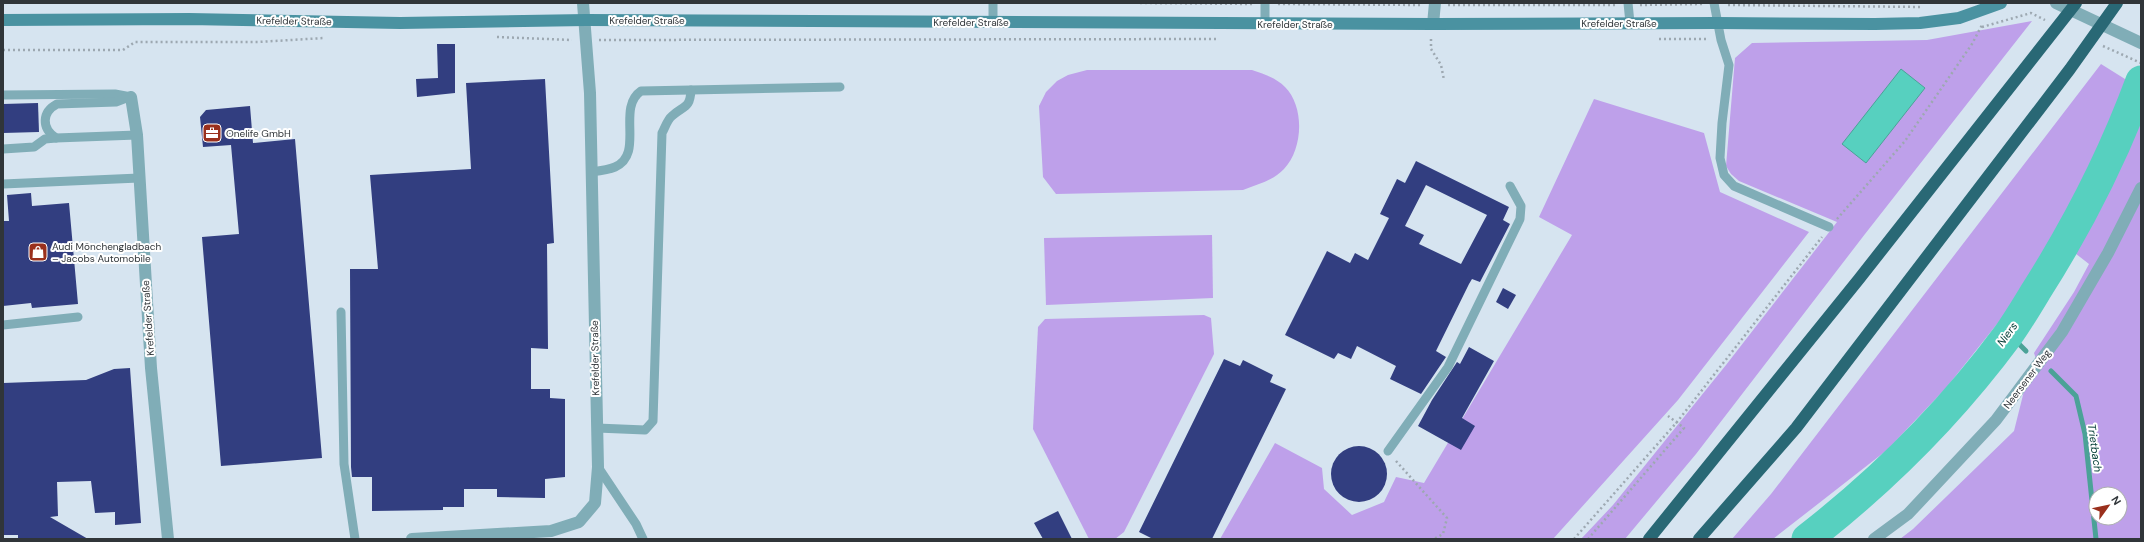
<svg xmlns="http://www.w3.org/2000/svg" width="2144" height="542" viewBox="0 0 2144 542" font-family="'DM Sans',sans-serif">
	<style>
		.green { fill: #bea0ea; fill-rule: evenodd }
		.water { fill: #57d0bf; stroke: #4ba297 }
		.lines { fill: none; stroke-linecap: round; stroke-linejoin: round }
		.stream { stroke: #4ba297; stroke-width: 5 }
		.river { stroke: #57d0bf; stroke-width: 31 }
		.building { fill: #323e80; fill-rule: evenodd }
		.path { stroke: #9da8b1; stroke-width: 2.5; stroke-dasharray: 2 3; stroke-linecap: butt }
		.lane { stroke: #80adb7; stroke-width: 9 }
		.street { stroke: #80adb7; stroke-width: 12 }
		.secondary { stroke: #4a92a1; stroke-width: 12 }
		.highway { stroke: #296875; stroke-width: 12 }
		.labels { text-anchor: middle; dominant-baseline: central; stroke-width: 4; stroke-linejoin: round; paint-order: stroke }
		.street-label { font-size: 10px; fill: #303539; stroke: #fff }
		.poi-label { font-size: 10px; fill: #303539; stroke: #fff; text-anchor: start }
		.water-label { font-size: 11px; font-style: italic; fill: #003b34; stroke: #fff }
	</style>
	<rect width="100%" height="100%" fill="#d6e4f0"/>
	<g class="green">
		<path d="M2032,21l-167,213 -169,220 -71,85h-44l32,-34 113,-140 111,-143 -98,-41 -8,-7 -5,-8 9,-108 17,-15 175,-3z"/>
		<path d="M2101,64l32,20 -19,49 -52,94 -61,92 -55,69 -59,62 -114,89h-41l39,-45z"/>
		<path d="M1087,70h165c12,4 24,8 33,17 20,20 18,62 -1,82 -11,12 -27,15 -41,21l-187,4 -13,-17 -4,-71 7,-14 11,-11 11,-6z"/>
		<path d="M2141,92v447h-241l13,-10 101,-98 11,-44 15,-16 -6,-18 40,-61 15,-28 -18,-14 49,-104zM2096,494h24v24h-24z"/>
		<path d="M1594,99l110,34 16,59 89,40 -131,168 -125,139h-333l55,-96 47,25 2,21 28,26 32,-13 12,-25 28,6 148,-248 -33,-18z"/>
		<path d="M1212,235l1,63 -167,7 -2,-67z"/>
		<path d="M1204,315l7,3 3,36 -90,178 -9,7h-26l-56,-110 5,-102 7,-8z"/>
	</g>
	<path class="water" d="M1901,69l24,19 -59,75 -24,-19z"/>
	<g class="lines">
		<g class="stream">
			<path d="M2009,334l17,17"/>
			<path d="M2051,371l25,25 9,38 11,105"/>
		</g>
		<path class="river" d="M1807,539c76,-59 144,-127 201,-204 10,-14 19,-29 28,-44 42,-66 78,-137 105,-210"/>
	</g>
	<g class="building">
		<path d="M437,44h18v49l-38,4 -1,-18 22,-1z"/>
		<path d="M545,79l9,164 -7,1 1,105 -17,-1v41h19v9l15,1v78l-20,2v19l-48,-1v-8h-33v18h-21v3l-71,1v-34h-20l-1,-10 -1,-198h28l-8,-94 101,-6 -5,-86z"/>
		<path d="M38,103l1,29 -36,1v-29z"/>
		<path d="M250,106l3,37 42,-4 27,319 -101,8 -19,-229 37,-3 -8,-89 -28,2 -3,-30 6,-7z"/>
		<path d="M1416,161l93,46 -6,13 7,4 -30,58 -8,-3 -3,5 -33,67 10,6 -25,37 -31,-15 6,-13 -39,-20 -6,13 -13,-6 -4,6 -49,-24 42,-84 23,12 5,-10 13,7 21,-42 -9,-4 17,-35 8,4zM1426,185l61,30 -26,49 -42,-20 5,-9 -19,-9z"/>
		<path d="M31,193l1,13 37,-3 9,101 -46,4 -1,-5 -28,3v-85h6l-2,-26z"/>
		<path d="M1503,288l13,7 -8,14 -12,-7z"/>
		<path d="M1469,347l25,14 -32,57 13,8 -14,24 -43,-24 14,-26 25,-38 3,2z"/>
		<path d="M1224,359l16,7 3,-6 30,15 -3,7 16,7 -74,150h-59l-14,-7z"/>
		<path d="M130,368l11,155 -26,2v-13l-20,1 -4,-32 -34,1 1,34 -8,1 38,22h-70v-4h-15v-152l83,-3 28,-11z"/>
		<circle cx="1359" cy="474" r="28"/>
		<path d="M1058,511l14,28h-29l-9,-16z"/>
	</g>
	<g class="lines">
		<g class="path">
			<path d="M1140,3l113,1"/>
			<path d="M1278,4l143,1"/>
			<path d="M1448,5h169"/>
			<path d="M1640,5l63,-1"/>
			<path d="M1728,5l195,2"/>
			<path d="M1982,27l49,-14 14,7"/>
			<path d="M497,37l75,3"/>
			<path d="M1431,39v10l10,16 3,15"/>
			<path d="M1659,39h49"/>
			<path d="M599,40l619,-1"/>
			<path d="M2103,46l38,17"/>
			<path d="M3,50h120l12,-8h123l66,-4"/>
			<path d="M1837,219l68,-78 67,-97 10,-19"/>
			<path d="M1396,461l51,57 -4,16 -9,5"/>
			<path d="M1574,539l103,-117 145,-185"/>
			<path d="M1588,539l96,-111 -16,-12"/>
		</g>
		<g class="lane">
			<path d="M1628,3l2,20"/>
			<path d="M1714,3l7,37 8,25 -7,58 -2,35 4,17 10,11 95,41"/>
			<path d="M993,22v-19"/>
			<path d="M1265,23v-20"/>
			<path d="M3,95l112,-1 16,3"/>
			<path d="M56,138c-15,-10 -14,-26 1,-34l59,-2 13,-5"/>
			<path d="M3,149l31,-2 11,-8 11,-1 81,-3"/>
			<path d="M591,172c8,-1 17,-2 24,-5 30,-13 1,-59 26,-76l199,-4"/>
			<path d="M3,184l136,-6"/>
			<path d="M341,312l3,152 11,75"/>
			<path d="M3,325l75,-8"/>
			<path d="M597,428l48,2 8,-9 9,-288c3,-5 5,-13 10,-17 12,-11 18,-7 19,-26"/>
			<path d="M1388,451l60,-84 72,-148 1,-13 -11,-20"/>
			<path d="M598,467l38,57 7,15"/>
		</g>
		<g class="street">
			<path d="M2056,3l85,40"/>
			<path d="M1433,24l2,-21"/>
			<path d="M131,97l6,38 14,233 17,171"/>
			<path d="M412,539l139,-8 28,-9 16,-19 3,-36 -8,-374 -7,-90"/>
			<path d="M1874,539l34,-25 88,-94 66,-88 46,-79 33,-65"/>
		</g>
		<path class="secondary" d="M3,20l186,-1 211,4 186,-3 847,4 284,-1 158,1 45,-1 39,-5 42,-15"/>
		<g class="highway">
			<path d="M1649,539l210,-260 217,-276"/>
			<path d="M1699,539l97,-111 274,-359 47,-66"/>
		</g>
	</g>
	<defs>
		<g id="office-square" transform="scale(1)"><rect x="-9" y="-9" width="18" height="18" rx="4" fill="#9a301d" stroke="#fff"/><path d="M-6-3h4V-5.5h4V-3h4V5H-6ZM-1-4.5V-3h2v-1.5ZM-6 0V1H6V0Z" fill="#fff"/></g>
		<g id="shop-square" transform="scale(1)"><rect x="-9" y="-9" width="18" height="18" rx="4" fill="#9a301d" stroke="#fff"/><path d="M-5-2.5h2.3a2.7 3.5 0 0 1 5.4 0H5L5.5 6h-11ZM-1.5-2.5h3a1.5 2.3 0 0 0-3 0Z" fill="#fff"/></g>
	</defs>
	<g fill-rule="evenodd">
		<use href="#office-square" x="212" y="133"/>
		<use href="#shop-square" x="38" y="252"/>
	</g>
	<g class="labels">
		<g class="street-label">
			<text x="647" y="20">Krefelder Straße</text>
			<text transform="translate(294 21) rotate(1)">Krefelder Straße</text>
			<text x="971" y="22">Krefelder Straße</text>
			<text x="1619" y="23">Krefelder Straße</text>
			<text x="1295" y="24">Krefelder Straße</text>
			<text transform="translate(148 318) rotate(-94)">Krefelder Straße</text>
			<text transform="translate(595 358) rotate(-91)">Krefelder Straße</text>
			<text transform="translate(2027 379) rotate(-53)">Neersener Weg</text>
		</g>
		<g class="poi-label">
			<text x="226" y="133">Onelife GmbH</text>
			<text x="52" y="246">Audi Mönchengladbach<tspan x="52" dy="12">– Jacobs Automobile</tspan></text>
		</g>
		<g class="water-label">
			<text transform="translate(2007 334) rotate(-54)">Niers</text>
			<text transform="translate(2095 448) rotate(82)">Trietbach</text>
		</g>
	</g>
	<rect width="2144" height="542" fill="none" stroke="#303539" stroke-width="8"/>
	<g transform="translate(2108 506) rotate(57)"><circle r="19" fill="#ffffff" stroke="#acaeb0"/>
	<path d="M0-3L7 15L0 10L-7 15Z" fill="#9a301d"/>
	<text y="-6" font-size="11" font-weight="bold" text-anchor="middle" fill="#303539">N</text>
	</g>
</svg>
